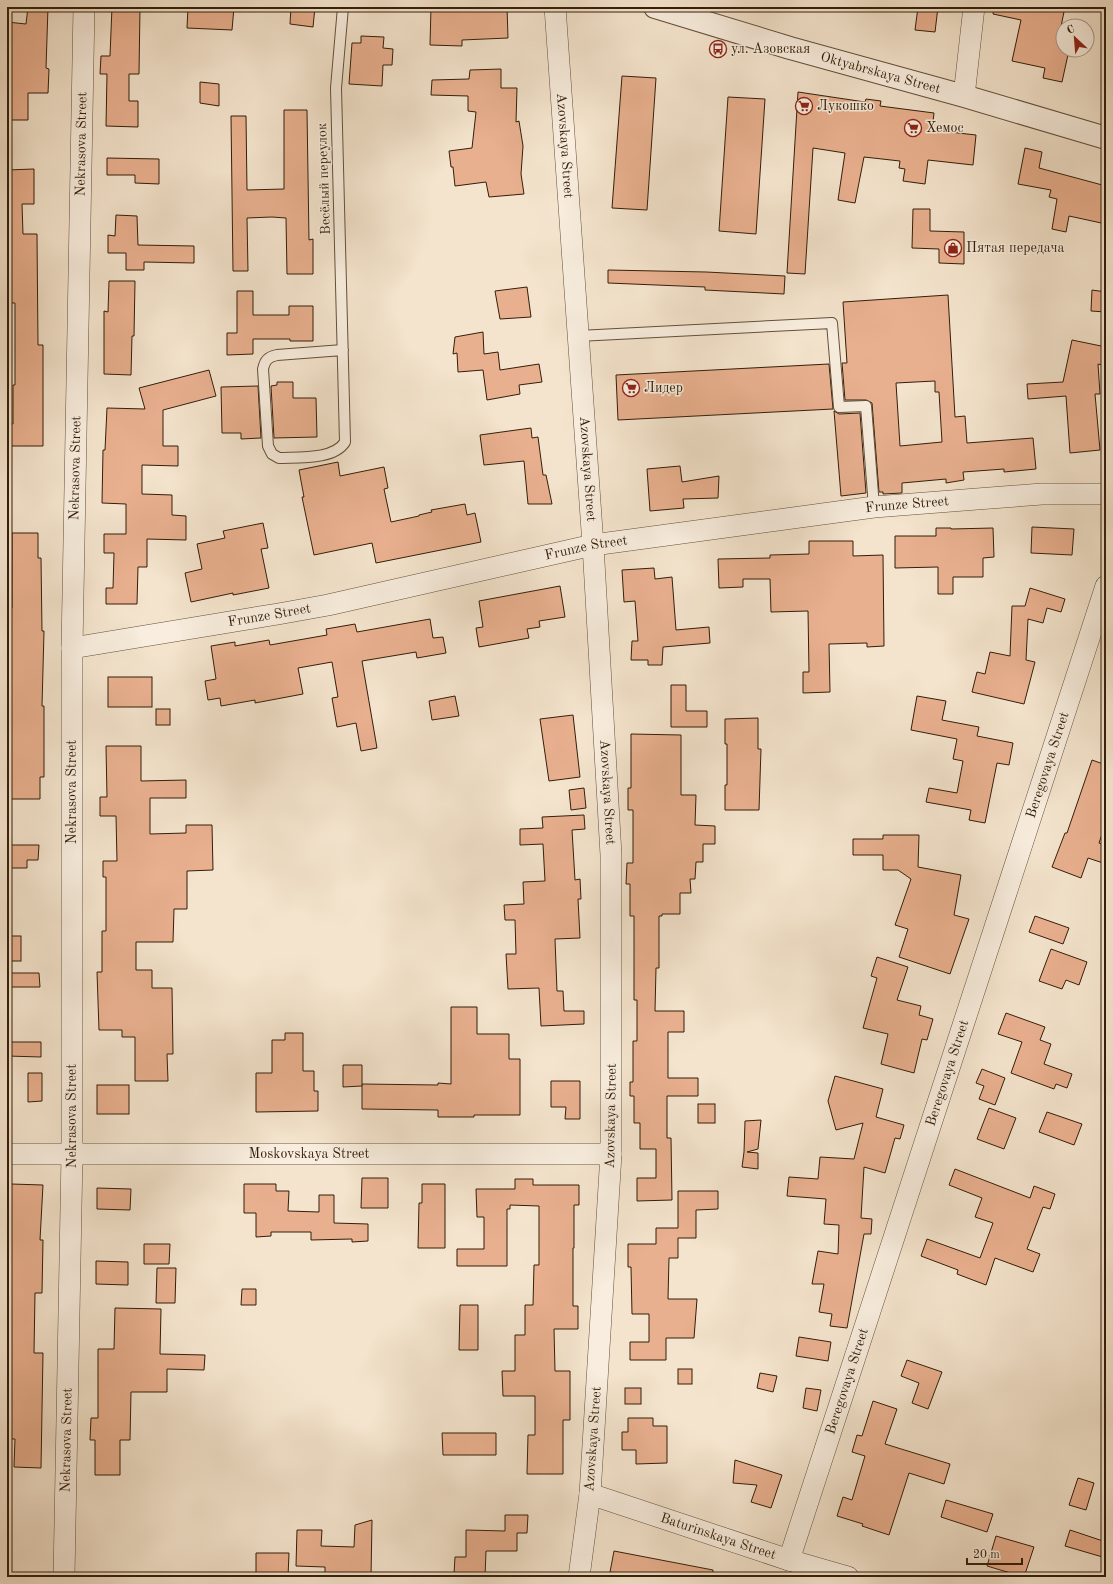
<svg xmlns="http://www.w3.org/2000/svg" width="1113" height="1584" viewBox="0 0 1113 1584" font-family="'Old Standard TT',serif">
	<style>
		.building { fill: #e9b08f; stroke: #331e09; fill-rule: evenodd }
		.lines { fill: none; stroke-linecap: round; stroke-linejoin: round }
		.service-casing { stroke: #63503a; stroke-width: 12 }
		.minor-casing { stroke: #63503a; stroke-width: 22 }
		.tertiary-casing { stroke: #63503a; stroke-width: 24 }
		.service { stroke: #f8edde; stroke-width: 10 }
		.minor { stroke: #f8edde; stroke-width: 21 }
		.tertiary { stroke: #f8edde; stroke-width: 22 }
		.labels { text-anchor: middle; dominant-baseline: central; stroke-width: 3; stroke-linejoin: round; paint-order: stroke }
		.poi-label { font-size: 14px; fill: #331e09; stroke: #f8edde; text-anchor: start }
		.street-label { font-size: 14px; fill: #331e09; stroke: #f8edde }
	</style>
	<rect width="100%" height="100%" fill="#f4e4cd"/>
	<filter id="stains"><feTurbulence type="fractalNoise" baseFrequency=".005" numOctaves="4"/><feColorMatrix values="0 0 0 0 .2 0 0 0 0 .09 0 0 0 0 .02 0 0 0 .5 -.17"/></filter>
	<radialGradient id="worn" r=".72"><stop offset=".6" stop-color="#630" stop-opacity="0"/><stop offset="1" stop-color="#630" stop-opacity=".3"/></radialGradient>
	<g class="building">
		<path d="M28,7h20l-2,61 3,1 -1,24h-20v27h-21v-98l19,2z"/>
		<path d="M112,7h28l-1,67h-10v27h9v26l-32,-1 1,-52h-7l1,-18h9z"/>
		<path d="M188,7h46l-2,23 -45,-2z"/>
		<path d="M291,7h24l-2,20 -23,-3z"/>
		<path d="M431,7h76l1,31 -46,2v6l-32,-1z"/>
		<path d="M918,7h20l-3,25 -20,-2z"/>
		<path d="M994,7h71l-7,34 5,1v8h6l-7,32 -19,-4 2,-10 -33,-7 9,-41 -28,-6z"/>
		<path d="M361,36l23,1 -1,11 10,1 -1,16h-9l-1,21 -33,-2 3,-41h9z"/>
		<path d="M501,69v19h16l-1,34 3,-1 4,25 -2,28 3,20 -35,3 -3,-15 -31,4 -2,-19h-2l-2,-16 23,-3 4,-36 -8,-1v-15l-37,-1 1,-15 37,-1 1,-9z"/>
		<path d="M622,76l34,2 -9,132 -35,-2z"/>
		<path d="M200,82l19,2v22l-19,-3z"/>
		<path d="M798,92l67,10 1,-3 15,2 -1,5 54,7 -2,17 44,5 -3,30 -45,-5 -3,24 -22,-3 2,-12 -6,-1 1,-7 -36,-4 -9,46 -17,-3 7,-47 -32,-5 -8,126 -18,-1z"/>
		<path d="M728,97l37,2 -9,135 -37,-3z"/>
		<path d="M284,110h23l2,130 4,-1v35h-26l-1,-56 -14,-1 -25,1 1,53h-15l-2,-155h15l1,74 37,-1z"/>
		<path d="M1025,148l17,4 -3,16 67,18v38l-37,-8 -3,16 -14,-3 5,-30 -8,-2 2,-7 -33,-6z"/>
		<path d="M107,158l52,1v25l-24,-1v-8h-28z"/>
		<path d="M34,169v35h-12l1,30h14l1,111h5v101h-35v-22h5v-39h2v-82h-8v-133z"/>
		<path d="M913,209h17v22l34,1v32l-25,-1v-14l-27,-1z"/>
		<path d="M116,215l21,1 1,29 56,1v17l-50,-1v8h-18v-17h-18v-18l7,1z"/>
		<path d="M608,270l98,2 79,4 -1,18 -79,-4v-3l-97,-4z"/>
		<path d="M109,281h26l-1,55h-2l-1,39 -27,-1v-63l4,1z"/>
		<path d="M527,287l4,30 -31,2 -5,-28z"/>
		<path d="M1092,290l14,2v20l-15,-1z"/>
		<path d="M237,291h16v24h36v-9h24v35h-23v-2h-37v15l-26,1v-22h10z"/>
		<path d="M948,295l7,122 10,-1 2,27 66,-5 3,31 -32,3v-3l-41,3 1,8 -18,3v-4l-44,4v10l-19,1v-2h-4l-7,-89 -6,-3h-21l-3,-37h5l-4,-61zM935,381v11h4l3,50 -42,4 -4,-63z"/>
		<path d="M483,332l1,22 14,-2 2,18 39,-6 3,18 -23,3 1,9 -33,6 -4,-30 -25,2 -1,-19 -4,1 2,-17z"/>
		<path d="M1072,340l34,7v19l-8,-2 2,30h-5l5,56 -30,3 -4,-57 -38,3 -1,-15 36,-2z"/>
		<path d="M829,364l4,45 -215,11 -2,-45z"/>
		<path d="M209,370l7,26 -53,14v36h15v20l-36,-1v29l30,1v20l14,1v24l-39,-1v28h-9l-1,37h-31v-16h7l1,-35h-10v-19h22v-30l-24,-1 1,-53h2l2,-42 38,1 -6,-21z"/>
		<path d="M277,382h16v16h23l1,39 -43,1 -3,-52 6,-1z"/>
		<path d="M258,386l3,52 -20,1v-6h-19l-1,-46z"/>
		<path d="M834,411l5,3 21,-1 6,80 -25,3z"/>
		<path d="M531,428l1,10 6,-1 5,38h3l6,29h-24l-4,-43 -40,4 -4,-30z"/>
		<path d="M338,462l2,14 44,-9 4,21 -4,1 7,33 28,-6v-1l13,-3 -1,-2 34,-6 2,11 8,-2 6,29 -105,21 -4,-20 -58,12 -12,-58h2l-5,-27z"/>
		<path d="M680,466l2,16 37,-6 -1,22 -35,1 1,9 -34,3 -3,-42z"/>
		<path d="M263,523l5,25 -7,1 8,39 -36,7v-2l-42,9 -6,-29 17,-4 -5,-25 28,-6 -2,-7z"/>
		<path d="M1032,527l42,2 -2,26 -41,-2z"/>
		<path d="M936,528h15v1l42,-1 1,29 -11,1v19h-30v17h-15v-27l-43,1v-32h41z"/>
		<path d="M12,533h26v25h3l1,73h2l-2,75h2v71h-4v22h-33v-123h1l-1,-68h5z"/>
		<path d="M809,541h44v15l30,-1 1,91 -17,1v-4l-38,1 1,48 -27,1v-21h6l-1,-61 -37,1 -1,-33h-27v8l-24,1 -1,-29 52,-1v-3l39,-1z"/>
		<path d="M654,568l1,11 17,-2 4,53 33,-3 1,16 -47,4 -1,18h-14v-5h-17l1,-19h6l-3,-40 -11,1 -2,-32z"/>
		<path d="M560,586l5,31 -26,4 1,6 -13,2 2,9 -50,9 -3,-19 7,-1 -4,-26z"/>
		<path d="M1030,588l35,11 -4,13 -14,-4 -4,15 -15,-4 -2,41 9,2 -11,42 -52,-12 5,-20 8,2 5,-22 20,4 2,-50h13z"/>
		<path d="M430,619l3,19 10,-1 3,16 -29,5 -1,-6 -54,9 15,87 -16,3 -5,-28 -19,4 -5,-29 6,-1 -6,-35 -34,6 5,26 -48,9v-3l-34,6 -1,-8 -12,2 -3,-19 11,-2 -5,-33 24,-4v4l34,-6 1,5 57,-10 -1,-6 29,-5 2,8z"/>
		<rect x="108" y="677" width="44" height="30"/>
		<path d="M671,685h15v26h21v16h-36z"/>
		<path d="M455,696l4,20 -27,4 -3,-19z"/>
		<path d="M917,696l29,5 -4,19 37,7 -2,9 36,7 -4,22 -12,-2 -12,60 -16,-3 2,-10 -45,-8 3,-14 28,5 6,-32 -10,-2 4,-20 -46,-9z"/>
		<rect x="156" y="709" width="14" height="16"/>
		<path d="M573,715l7,62 -31,4 -9,-62z"/>
		<path d="M758,718v31h3l-2,61h-34v-25h2v-41h-2v-25z"/>
		<path d="M631,734l50,1v60h15l-1,30 20,1v18h-12v18h-7l-1,17h-5l1,14h-11v21h-18v2h-3v52h-3l-1,43h29v21h-16v46h30v18h-31v42h4l1,62 -35,1v-23h19v-29h-16v-26h-6v-27h-4v-14h3v-41h4v-41h-3v-84h-4v-32h-4l1,-21h6v-53h-5v-22h3z"/>
		<path d="M106,746h35v35l45,-1v18h-36v36l36,-1v-8h26l1,45 -26,1v38h-13l-1,33h-37v28h16v18h20l1,66h-6l1,27h-33v-44h-13v-7h-23l-2,-58h5v-41h4v-54h-3v-16h14l-1,-45h-16v-19h7z"/>
		<path d="M1092,760l14,5v58l-7,20 7,3v18l-18,-6 -7,20 -29,-11 13,-34h2z"/>
		<path d="M584,788l2,20 -15,2 -2,-20z"/>
		<path d="M584,815l1,14 -13,1 3,50 5,-1 1,20h-3l2,39 -25,1 2,52h6l1,20h20v13l-43,2 -2,-38 -31,1 -2,-35h10l-1,-34h-10l-1,-15 20,-1 -1,-22 22,-1 -2,-37 -23,1v-16l23,-1 -1,-11z"/>
		<path d="M883,835h36l-1,32 43,8 -7,40 15,4 -19,55 -51,-17 9,-28 -13,-4 16,-46 -13,-9h-15v-15h-30v-16h30z"/>
		<path d="M10,845h29l-1,15h-11v8h-17z"/>
		<path d="M1035,916l34,12 -6,16 -34,-12z"/>
		<rect x="7" y="936" width="14" height="25"/>
		<path d="M1051,949l36,13 -8,23 -13,-5 -4,9 -23,-8z"/>
		<path d="M877,957l31,10 -11,33 24,6 -2,9 14,4 -6,21 -5,-1 -8,34 -33,-9 7,-30 -25,-6 14,-50 -6,-2z"/>
		<path d="M11,973h28l1,14h-29z"/>
		<path d="M451,1007h26v27h32v25h11v56h-46v2h-36v-7l-76,-1v-25l76,1v-2l13,1z"/>
		<path d="M1006,1013l39,14 -5,13 11,4 -7,20 28,10 -5,14 -11,-4 -2,5 -43,-16 11,-31 -24,-8z"/>
		<path d="M285,1033h18v38h11v20h4v20l-62,1v-39h16v-33h13z"/>
		<path d="M7,1042h34v15l-34,-1z"/>
		<path d="M343,1065h19v21l-19,1z"/>
		<path d="M982,1069l23,9 -10,27 -16,-6 5,-13 -8,-3z"/>
		<path d="M28,1073h14v28l-14,1z"/>
		<path d="M835,1076l48,13 -7,28 28,8 -4,14 -5,-1 -10,35 -21,-6 -3,51 11,1 -1,15h-7l-17,94 -17,-2 2,-12 -13,-2 5,-28h-12l6,-33 20,3 1,-29 -15,-1 2,-25 -39,-3 2,-19 29,2 2,-22 34,2 9,-36 -27,7 -8,-29z"/>
		<path d="M551,1081h29v38h-15l1,-12h-15z"/>
		<rect x="97" y="1085" width="32" height="29"/>
		<rect x="698" y="1104" width="17" height="19"/>
		<path d="M989,1108l27,10 -12,31 -27,-10z"/>
		<path d="M1047,1112l35,12 -8,21 -35,-13z"/>
		<path d="M761,1120l-3,29 -11,3 11,1v16l-16,-2 2,-15 1,-31z"/>
		<path d="M955,1169l75,29 4,-12 21,8 -5,15 -7,-2 -16,42 13,5 -7,18 -38,-14 -9,27 -29,-11 1,-4 -37,-14 6,-17 53,19 13,-35 -18,-6 7,-19 -33,-13z"/>
		<path d="M362,1178h26v30h-27z"/>
		<path d="M515,1179h18v6h46v20h-5v43h-1v58h5v23h-24l1,42h15v49h-7v54h-36l1,-39h7v-39h-32l-1,-25h13v-36h10v-30h8l1,-40h5v-59l-29,-1v4h-3v57h-50v-17h27v-32h-7l-1,-28h39z"/>
		<path d="M11,1184l32,1 -3,55h3l-1,53h-7l-1,60h9l-2,115 -27,-1 1,-28h-8v-199h3z"/>
		<path d="M244,1184h32v7h13l-1,20 31,1v-17h15v28l34,1v17l-16,1v-3l-41,1v-8h-40v4l-15,1v-24h-12z"/>
		<path d="M422,1184h23v64h-27l1,-45h3z"/>
		<path d="M97,1188l34,1 -1,21 -33,-1z"/>
		<path d="M678,1191h40v18l-22,1v28h-18v20h-9l-1,41h29l-3,39h-28v22h-36v-18h19v-28h-17l-1,-47h-3v-23h28v-16h22z"/>
		<path d="M144,1244h26l-1,20h-25z"/>
		<path d="M96,1261l32,1v23l-32,-1z"/>
		<path d="M157,1268h19l-1,35h-19z"/>
		<path d="M242,1289h14v16h-15z"/>
		<path d="M460,1305h18v45h-19z"/>
		<path d="M115,1308l46,1 -1,45 45,1 -1,15 -37,-1v23h-36l-1,48h-10v35h-25v-35h-5l1,-22h7v-69h16z"/>
		<path d="M799,1337l32,5 -3,19 -32,-5z"/>
		<path d="M907,1360l35,12 -14,37 -16,-6 7,-20 -18,-7z"/>
		<rect x="678" y="1369" width="14" height="15"/>
		<path d="M760,1373l17,3 -4,16 -16,-4z"/>
		<rect x="625" y="1388" width="16" height="16"/>
		<path d="M806,1388l15,2 -4,21 -14,-3z"/>
		<path d="M873,1401l24,8 -12,35 65,20 -6,20 -35,-11 -20,62 -27,-9 1,-2 -26,-8 6,-19 9,3 13,-44 -13,-4 5,-17 5,1z"/>
		<path d="M628,1418h25v8h14v37l-31,1v-14h-14v-18h6z"/>
		<path d="M442,1433h54v22h-53z"/>
		<path d="M735,1460l47,15 -11,33 -20,-6 6,-17 -24,-2z"/>
		<path d="M1078,1478l16,5 -8,27 -17,-5z"/>
		<path d="M946,1500l47,14 -6,18 -46,-15z"/>
		<path d="M505,1515h23l-1,18h-10v18h-31l-1,26h-21v-2l-10,-1 1,-17h11v-27l39,1z"/>
		<path d="M372,1520l-1,57h-46v-10l-29,-1 1,-36h25l-1,16 33,1 1,-22z"/>
		<path d="M1070,1530l36,12v16l-41,-12z"/>
		<path d="M996,1536l38,11 -10,30 -37,-11z"/>
		<path d="M614,1551l99,19v7h-75l-28,-5z"/>
		<path d="M256,1553h33l-1,24h-32z"/>
	</g>
	<g class="lines">
		<g class="service-casing">
			<g id="service">
				<path d="M343,7l-7,81 9,354c-11,18 -47,15 -66,16l-7,-4 -4,-8 -5,-77c2,-9 5,-12 14,-14l66,-5"/>
				<path d="M578,336l254,-13 7,84 27,-1 8,101"/>
			</g>
		</g>
		<g class="minor-casing">
			<g id="minor">
				<path id="s1" d="M555,7l38,538 18,310v299l-21,340 -11,83"/>
				<path d="M964,96l10,-89"/>
				<path id="s2" d="M72,648l206,-34 50,-9 265,-60 281,-38 168,-13h64"/>
				<path id="s3" d="M7,1154h604"/>
				<path id="s4" d="M590,1494l199,66 59,17"/>
				<path id="s5" d="M789,1560l317,-974"/>
				<path id="s6" d="M64,1577l8,-422v-507l12,-641"/>
			</g>
		</g>
		<g class="tertiary-casing">
			<g id="tertiary">
				<path id="s7" d="M655,7l135,41 174,48 142,42"/>
			</g>
		</g>
		<use href="#service" class="service"/>
		<use href="#minor" class="minor"/>
		<use href="#tertiary" class="tertiary"/>
	</g>
	<defs>
		<g id="bus-ring" transform="scale(0.9)"><circle r="9.5" fill="#f8edde" stroke="#8f2418" stroke-width="1.5"/><path d="M-5-6H5V4H4V6H2V4H-2V6H-4V4H-5ZM-3.5-4V0h7V-4ZM-3.5 1.2v1.5H-2V1.2ZM2 1.2v1.5H3.5V1.2Z" fill="#8f2418"/></g>
		<g id="supermarket-ring" transform="scale(0.9)"><circle r="9.5" fill="#f8edde" stroke="#8f2418" stroke-width="1.5"/><path d="M-6-5.5h2.5l.6 2H6L4.5 2H-2.5L-4.4-4H-6ZM-1.5 3.2a1.3 1.3 0 1 0 .1 0ZM3 3.2a1.3 1.3 0 1 0 .1 0Z" fill="#8f2418"/></g>
		<g id="shop-ring" transform="scale(0.9)"><circle r="9.5" fill="#f8edde" stroke="#8f2418" stroke-width="1.5"/><path d="M-5-2.5h2.3a2.7 3.5 0 0 1 5.4 0H5L5.5 6h-11ZM-1.5-2.5h3a1.5 2.3 0 0 0-3 0Z" fill="#8f2418"/></g>
	</defs>
	<g fill-rule="evenodd">
		<use href="#bus-ring" x="718" y="49"/>
		<use href="#supermarket-ring" x="804" y="106"/>
		<use href="#supermarket-ring" x="913" y="128"/>
		<use href="#shop-ring" x="953" y="248"/>
		<use href="#supermarket-ring" x="631" y="388"/>
	</g>
	<g class="labels">
		<g class="poi-label">
			<text x="731" y="49">ул. Азовская</text>
			<text x="817" y="106">Лукошко</text>
			<text x="926" y="128">Хемос</text>
			<text x="966" y="248">Пятая передача</text>
			<text x="644" y="388">Лидер</text>
		</g>
		<g class="street-label">
			<text stroke="none"><textPath href="#s7" startOffset="235">Oktyabrskaya Street</textPath></text>
			<text stroke="none"><textPath href="#s6" startOffset="1433">Nekrasova Street</textPath></text>
			<text stroke="none"><textPath href="#s1" startOffset="139">Azovskaya Street</textPath></text>
			<text transform="translate(324 179) rotate(-92)">Весёлый переулок</text>
			<text stroke="none"><textPath href="#s6" startOffset="1109">Nekrasova Street</textPath></text>
			<text stroke="none"><textPath href="#s1" startOffset="463">Azovskaya Street</textPath></text>
			<text stroke="none"><textPath href="#s2" startOffset="848">Frunze Street</textPath></text>
			<text stroke="none"><textPath href="#s2" startOffset="524">Frunze Street</textPath></text>
			<text stroke="none"><textPath href="#s2" startOffset="200">Frunze Street</textPath></text>
			<text stroke="none"><textPath href="#s5" startOffset="836">Beregovaya Street</textPath></text>
			<text transform="translate(72 792) rotate(-90)">Nekrasova Street</text>
			<text stroke="none"><textPath href="#s1" startOffset="787">Azovskaya Street</textPath></text>
			<text stroke="none"><textPath href="#s5" startOffset="512">Beregovaya Street</textPath></text>
			<text stroke="none"><textPath href="#s6" startOffset="461">Nekrasova Street</textPath></text>
			<text transform="translate(611 1116) rotate(-89)">Azovskaya Street</text>
			<text stroke="none"><textPath href="#s3" startOffset="302">Moskovskaya Street</textPath></text>
			<text stroke="none"><textPath href="#s5" startOffset="188">Beregovaya Street</textPath></text>
			<text transform="translate(593 1439) rotate(-86)">Azovskaya Street</text>
			<text stroke="none"><textPath href="#s6" startOffset="137">Nekrasova Street</textPath></text>
			<text stroke="none"><textPath href="#s4" startOffset="135">Baturinskaya Street</textPath></text>
		</g>
	</g>
	<rect width="1113" height="1584" fill="none" stroke="#f4e4cd" stroke-width="24"/>
	<rect x="8" y="8" width="1097" height="1568" fill="none" stroke="#331e09" stroke-width="2"/>
	<rect x="12" y="12" width="1089" height="1560" fill="none" stroke="#331e09"/>
	<g transform="translate(1075 38) rotate(334)"><circle r="19" fill="#f8edde" stroke="#a99a89"/>
	<path d="M0-3L7 15L0 10L-7 15Z" fill="#8f2418"/>
	<text y="-6" font-size="11" font-weight="bold" text-anchor="middle" fill="#331e09">С</text>
	</g>
	<path d="M967 1558v6h55v-6" fill="none" stroke="#331e09" stroke-width="2"/>
	<text x="973" y="1558" font-size="12" fill="#331e09" stroke="#f8edde" stroke-width="3" paint-order="stroke">20 m</text>
	<rect width="100%" height="100%" filter="url(#stains)"/>
	<rect width="100%" height="100%" fill="url(#worn)"/>
</svg>
